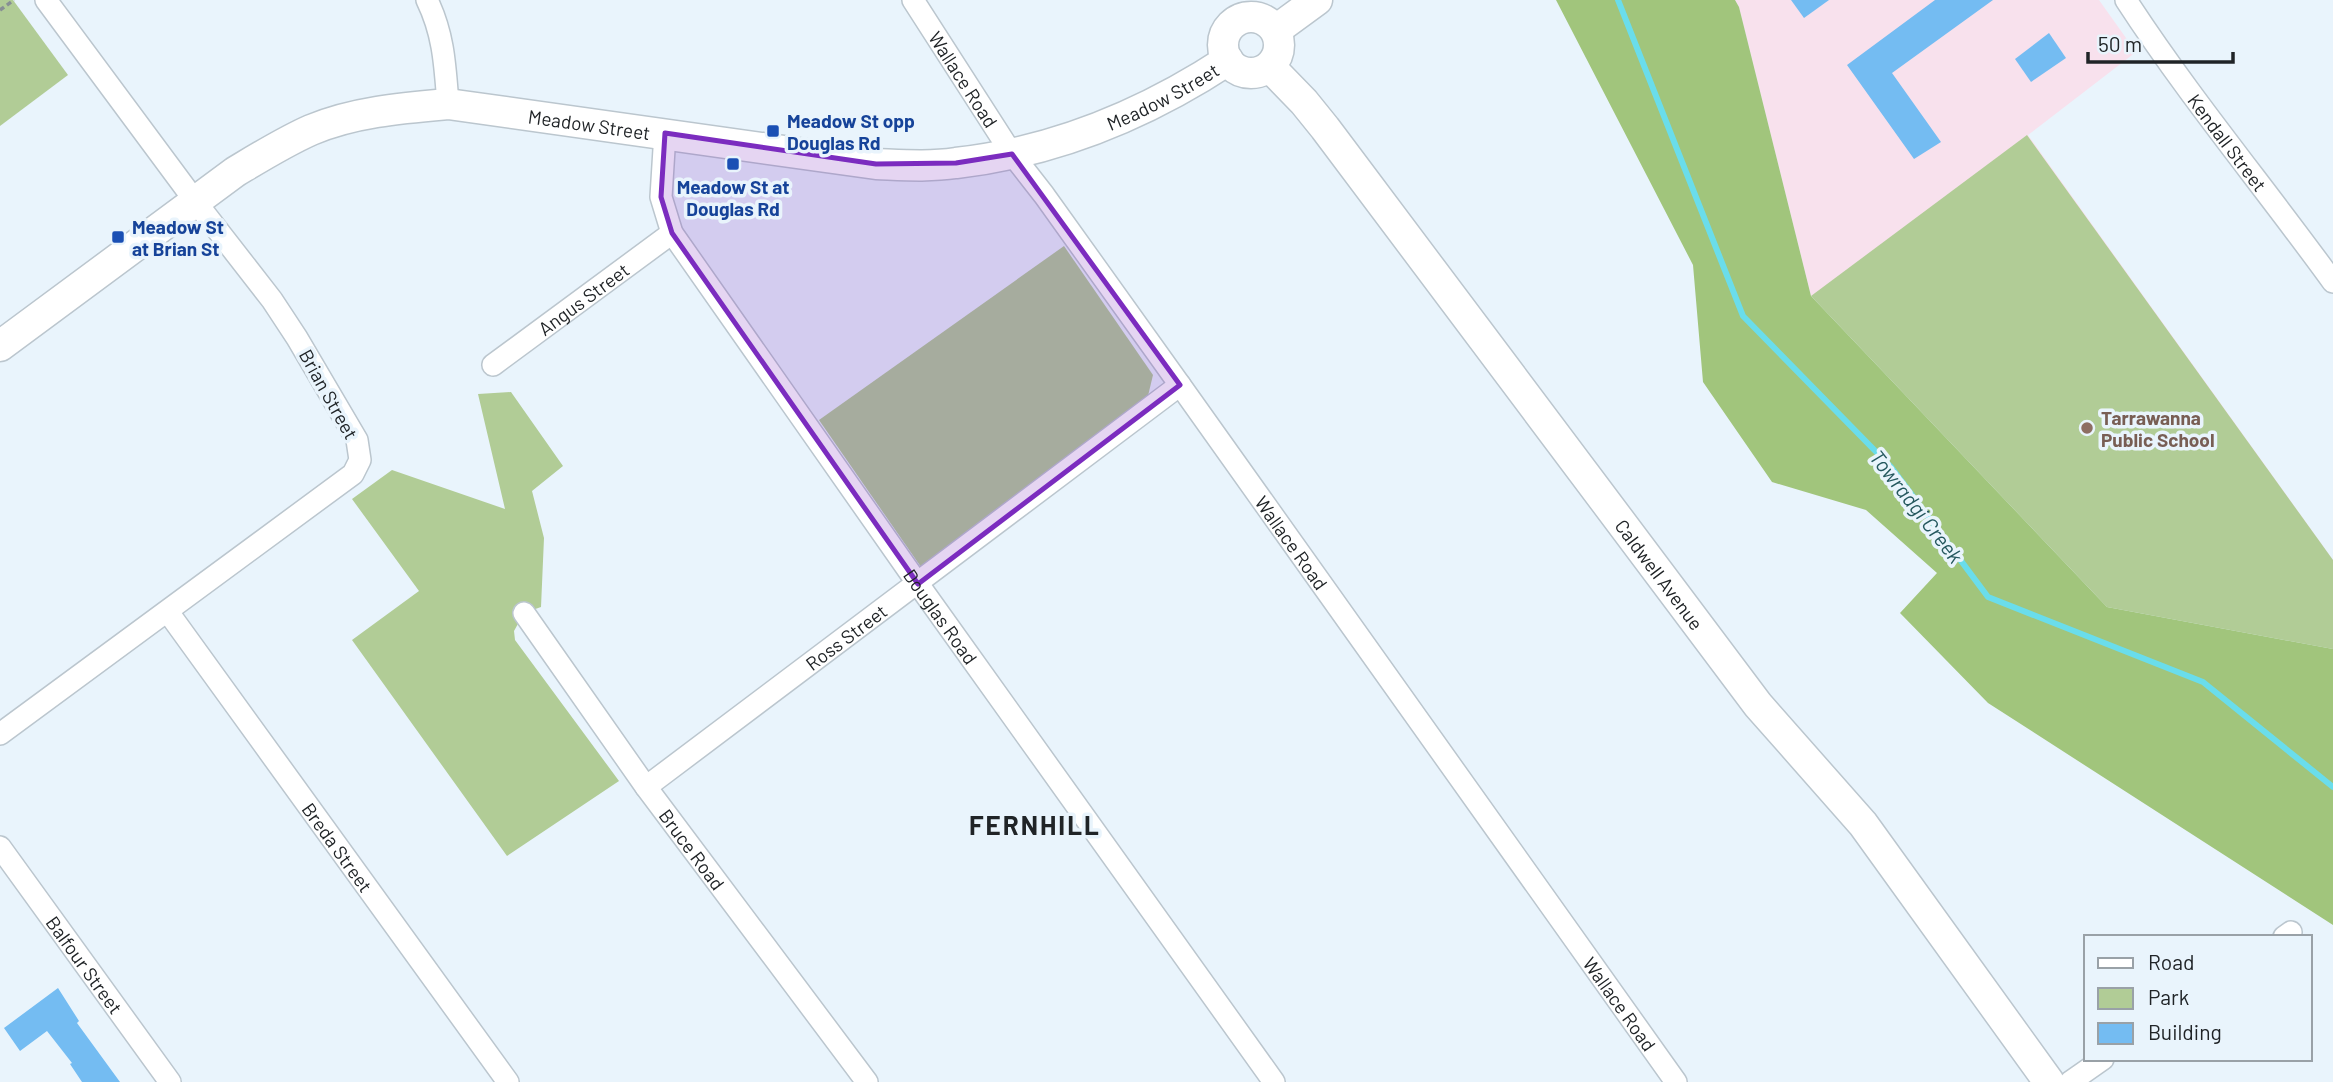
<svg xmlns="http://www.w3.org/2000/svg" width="2333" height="1082" viewBox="0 0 2333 1082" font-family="Barlow,sans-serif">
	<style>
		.education { fill: #f8e1ed }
		.green { fill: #b1cc96 }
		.forest { fill: #a1c57c }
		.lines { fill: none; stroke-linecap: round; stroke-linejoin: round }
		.stream { stroke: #6addeb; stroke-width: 6 }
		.building { fill: #74bcf2 }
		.street-casing { stroke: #bbc6ce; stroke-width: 24 }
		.secondary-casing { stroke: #bbc6ce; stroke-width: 33 }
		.path { stroke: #878f94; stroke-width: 3.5; stroke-dasharray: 5 3.5; stroke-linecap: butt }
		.street { stroke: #fff; stroke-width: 21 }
		.secondary { stroke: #fff; stroke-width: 30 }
		.marked { fill: #7b2cbf; fill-opacity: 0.2; stroke: #7b2cbf; stroke-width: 5; stroke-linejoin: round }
		.transit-dot { fill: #1a4fb4; stroke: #e9f4fc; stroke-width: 2.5 }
		.education-dot { fill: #8d6e63; stroke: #e9f4fc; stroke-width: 2.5 }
		.labels { text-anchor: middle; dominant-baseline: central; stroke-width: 7; stroke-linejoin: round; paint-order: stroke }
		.street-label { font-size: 19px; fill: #202427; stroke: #e9f4fc }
		.transit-label { font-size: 19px; font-weight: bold; fill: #164399; stroke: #e9f4fc; text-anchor: start }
		.education-label { font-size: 19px; font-weight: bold; fill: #785e54; stroke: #e9f4fc; text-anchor: start }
		.water-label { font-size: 21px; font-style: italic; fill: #25585e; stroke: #e9f4fc }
		.district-label { font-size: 26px; font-weight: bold; letter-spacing: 2px; fill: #202427; stroke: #e9f4fc }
	</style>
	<rect width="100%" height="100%" fill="#e9f4fc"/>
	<path class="education" d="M1735,0h364l37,52 -108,83 305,425v89l-522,-353 -72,-289z"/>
	<g class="green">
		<path d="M0,0h13l55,75 -68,51z"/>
		<path d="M2027,135l306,425v89l-226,-42 -296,-311z"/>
		<path d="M1064,246l89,129 -6,25 -226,167 -102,-147z"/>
		<path d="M511,392l52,74 -31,25 12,47 -3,69 -17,6 -10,18 1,9 104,141 -112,75 -155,-216 67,-49 -67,-92 40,-29 113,39 -27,-115z"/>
	</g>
	<path class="forest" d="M1556,0h179l4,7 72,289 296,311 226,42v276l-345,-222 -88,-90 37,-40 -71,-63 -94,-28 -69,-100 -10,-117z"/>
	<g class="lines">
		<path class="stream" d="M1618,0l125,316 148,151 97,130 215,85 130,105"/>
	</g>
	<g class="building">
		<path d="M1791,0h38l-25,18z"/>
		<path d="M1935,0h58l-101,73 49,69 -27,17 -67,-94z"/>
		<path d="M2049,33l17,25 -35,24 -16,-23z"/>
		<path d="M58,988l21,33 -2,2 43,59h-38l-12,-18 2,-1 -25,-32 -27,20 -16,-23z"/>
	</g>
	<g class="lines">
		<g class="street-casing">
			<g id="street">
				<path d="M427,0c17,35 18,66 21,104"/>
				<path id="s1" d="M913,0l99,154 32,41 136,190 496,697"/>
				<path id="s2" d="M2126,0c63,97 139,188 207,282"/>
				<path id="s3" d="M665,133l-4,64 11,36 246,351 356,498"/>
				<path id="s4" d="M493,365l179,-132"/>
				<path id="s5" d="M168,612l340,470"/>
				<path id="s6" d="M524,613l122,174 221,295"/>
				<path d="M0,734l353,-260 7,-14 -3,-20 -60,-102 -25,-38 -77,-99 -149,-201"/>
				<path id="s7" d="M646,787l534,-402"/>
				<path id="s8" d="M0,847l170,235"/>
				<path d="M2284,937l7,-5"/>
				<path d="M2070,1082l33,-23"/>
			</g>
		</g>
		<g class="secondary-casing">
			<g id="secondary">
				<circle cx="1251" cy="45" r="28"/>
				<path d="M1276,30l41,-30"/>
				<path id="s9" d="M1270,67l34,35 21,26 433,577 105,119 186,258"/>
				<path id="s10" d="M0,346l235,-174c25,-15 49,-30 76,-42 42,-18 91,-22 137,-26l428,60c27,1 53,3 80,-1 98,-11 190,-49 272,-103"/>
			</g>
		</g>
		<path class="path" d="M0,10l14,-10"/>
		<use href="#street" class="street"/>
		<use href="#secondary" class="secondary"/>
	</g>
	<path class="marked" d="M665,133l211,31 80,-1 56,-9 168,231 -262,199 -246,-351 -11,-36z"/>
	<g class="transit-dot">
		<rect x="766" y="124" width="14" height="14" rx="3.5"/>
		<rect x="726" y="157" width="14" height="14" rx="3.5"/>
		<rect x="111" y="230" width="14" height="14" rx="3.5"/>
	</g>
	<circle class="education-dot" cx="2087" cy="428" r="7"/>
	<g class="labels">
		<g class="street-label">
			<text stroke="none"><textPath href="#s1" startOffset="94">Wallace Road</textPath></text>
			<text stroke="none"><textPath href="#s10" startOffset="1250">Meadow Street</textPath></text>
			<text stroke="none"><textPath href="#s10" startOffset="662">Meadow Street</textPath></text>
			<text stroke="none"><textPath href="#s2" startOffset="175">Kendall Street</textPath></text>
			<text stroke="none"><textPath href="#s4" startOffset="112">Angus Street</textPath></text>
			<text transform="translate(329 394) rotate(61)">Brian Street</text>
			<text stroke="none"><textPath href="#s1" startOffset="662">Wallace Road</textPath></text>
			<text stroke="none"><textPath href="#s9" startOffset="640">Caldwell Avenue</textPath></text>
			<text stroke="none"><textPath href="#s3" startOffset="570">Douglas Road</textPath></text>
			<text stroke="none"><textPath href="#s7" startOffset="250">Ross Street</textPath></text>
			<text stroke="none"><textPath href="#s5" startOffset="290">Breda Street</textPath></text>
			<text stroke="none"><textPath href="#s6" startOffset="290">Bruce Road</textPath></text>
			<text stroke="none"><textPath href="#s8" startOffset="145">Balfour Street</textPath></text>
			<text stroke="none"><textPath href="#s1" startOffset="1228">Wallace Road</textPath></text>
		</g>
		<g class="transit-label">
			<text x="787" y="120">Meadow St opp<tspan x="787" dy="22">Douglas Rd</tspan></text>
			<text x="733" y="186" text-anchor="middle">Meadow St at<tspan x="733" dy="22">Douglas Rd</tspan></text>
			<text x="132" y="226">Meadow St<tspan x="132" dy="22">at Brian St</tspan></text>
		</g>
		<g class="education-label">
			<text x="2101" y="417">Tarrawanna<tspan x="2101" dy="22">Public School</tspan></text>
		</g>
		<g class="water-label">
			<text transform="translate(1917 506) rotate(52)">Towradgi Creek</text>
		</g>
		<g class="district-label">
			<text x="1035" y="824">FERNHILL</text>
		</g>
	</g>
	<rect x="2084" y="935" width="228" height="126" fill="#e9f4fc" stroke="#99a1a7" stroke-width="2"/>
	<rect x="2098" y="958" width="35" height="10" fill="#ffffff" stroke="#99a1a7" stroke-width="2"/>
	<text x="2148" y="970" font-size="21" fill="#202427">Road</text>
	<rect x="2098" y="988" width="35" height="21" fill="#b1cc96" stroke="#99a1a7" stroke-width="2"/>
	<text x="2148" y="1005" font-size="21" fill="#202427">Park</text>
	<rect x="2098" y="1023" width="35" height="21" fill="#74bcf2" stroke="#99a1a7" stroke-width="2"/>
	<text x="2148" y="1040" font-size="21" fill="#202427">Building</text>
	<path d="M2088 52v10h145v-10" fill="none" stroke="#202427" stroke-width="3.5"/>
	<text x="2098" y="52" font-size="21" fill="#202427" stroke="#e9f4fc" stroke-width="5" paint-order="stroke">50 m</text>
</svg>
